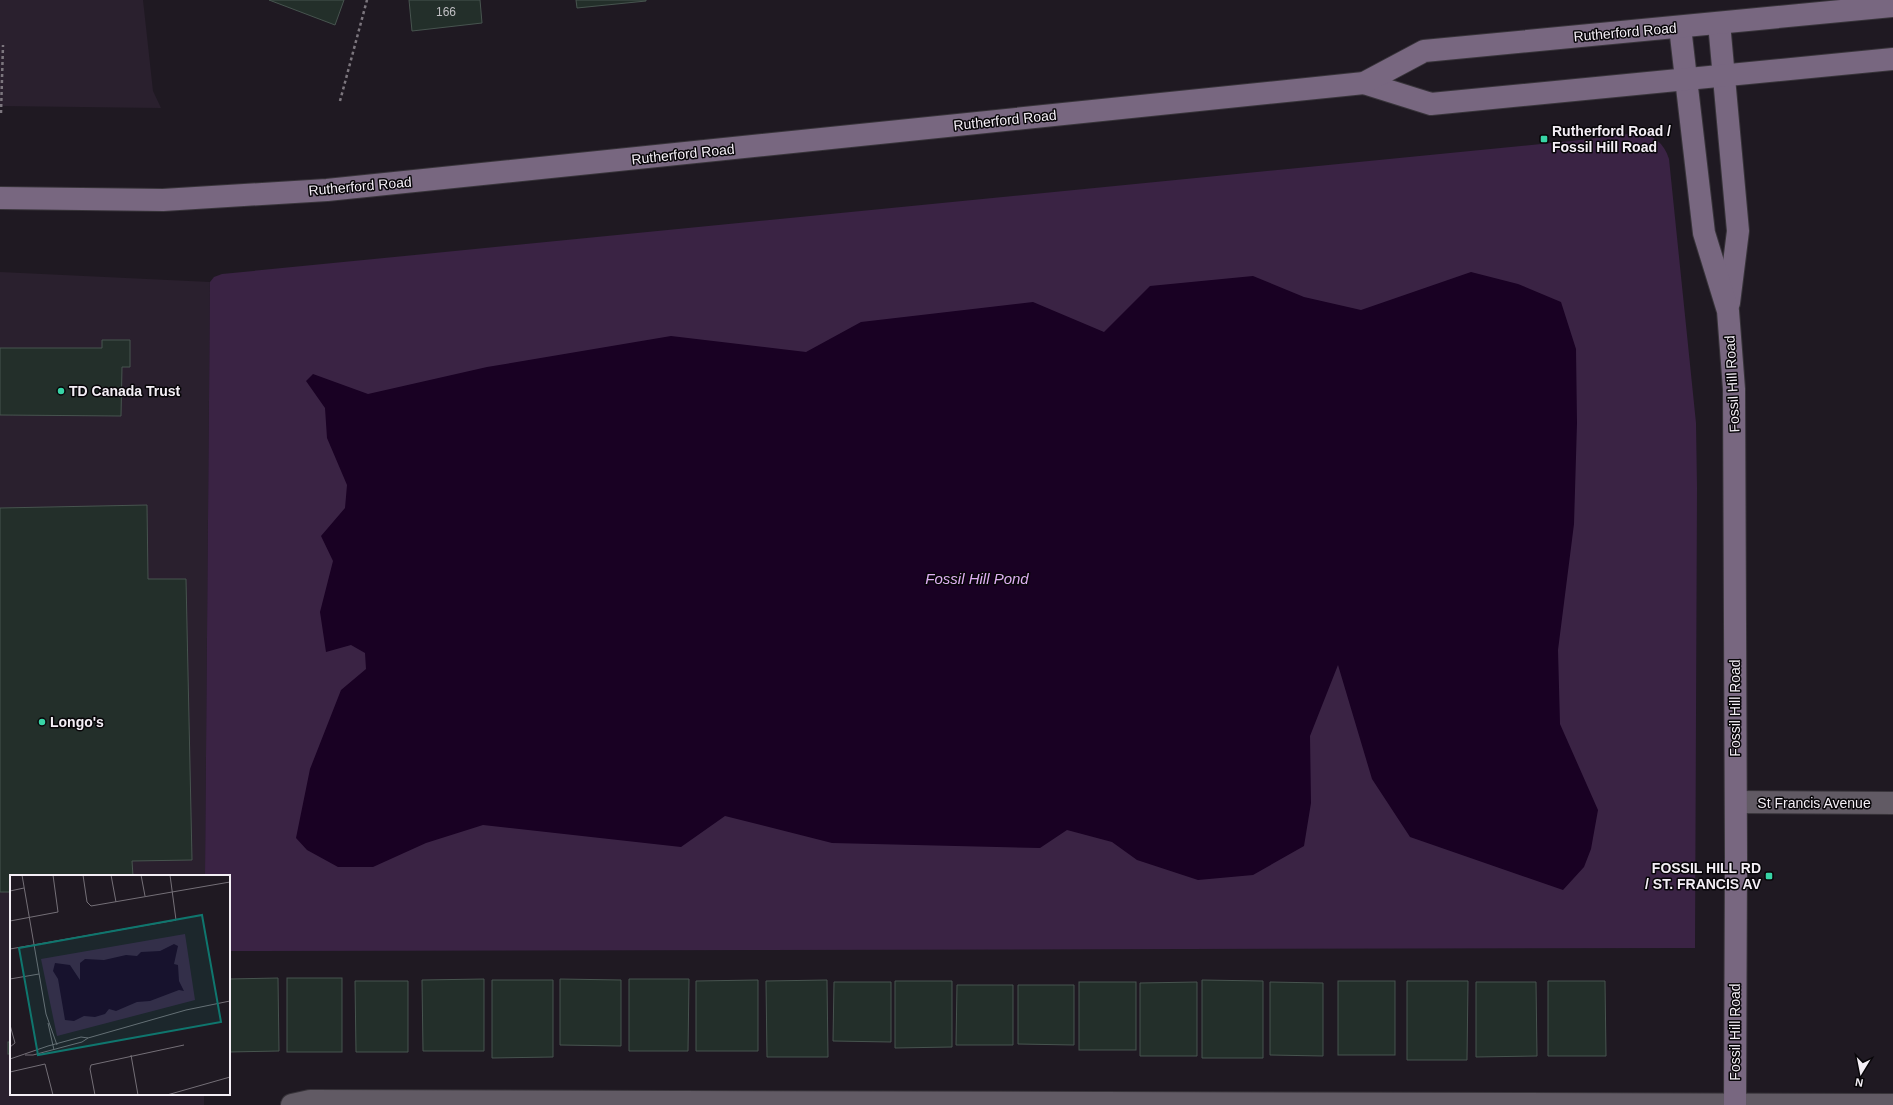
<svg xmlns="http://www.w3.org/2000/svg" width="1893" height="1105" viewBox="0 0 1893 1105" font-family="Helvetica,sans-serif">
	<style>
		.built { fill: #2a202e }
		.green { fill: #3a2344 }
		.water { fill: #190123 }
		.building { fill: #232f2a; stroke: #47544f }
		.lines { fill: none; stroke-linecap: round; stroke-linejoin: round }
		.street-casing { stroke: #38343a; stroke-width: 24 }
		.secondary-casing { stroke: #38343a; stroke-width: 24 }
		.path { stroke: #7c767e; stroke-width: 2.5; stroke-dasharray: 3 3; stroke-linecap: butt }
		.street { stroke: #615a64; stroke-width: 22 }
		.secondary { stroke: #786780; stroke-width: 22 }
		.poi-dot { fill: #38d4a6; stroke: #080609; stroke-width: 1.5 }
		.labels { text-anchor: middle; dominant-baseline: central; stroke-width: 3; stroke-linejoin: round; paint-order: stroke }
		.number-label { font-size: 12px; fill: #c0bfc3 }
		.street-label { font-size: 14px; fill: #f4eff6; stroke: #080609 }
		.poi-label { font-size: 14px; font-weight: bold; fill: #f4eff6; stroke: #080609; text-anchor: start }
		.water-label { font-size: 15px; font-style: italic; fill: #dfb0f3; stroke: #080609 }
		.inset-road { fill: none; stroke: #746f77; stroke-width: 1 }
		.view { fill: #0f766e; fill-opacity: 0.15; stroke: #0f766e; stroke-width: 2 }
		.inset-edge { fill: none; stroke: #f4eff6; stroke-width: 2 }
	</style>
	<rect width="100%" height="100%" fill="#1f1922"/>
	<g class="built">
		<path d="M0,0h143l10,91 8,17 -161,-2z"/>
		<path d="M0,272l210,10 -5,594h-194v218h193v11h-204z"/>
	</g>
	<path class="green" d="M1637,133c17,2 27,10 32,26l27,264 1,65 -2,460 -1466,3v-75h-24l5,-594 4,-5 8,-3 1349,-133z"/>
	<path class="water" d="M1471,272l47,12 43,18 15,47 1,74 -3,101 -16,126 2,74 38,86 -7,39 -7,18 -21,23 -153,-53 -38,-58 -34,-114 -28,71 1,67 -7,43 -51,29 -55,5 -61,-20 -25,-18 -45,-12 -27,18 -208,-5 -107,-27 -44,31 -198,-22 -57,18 -53,24h-35l-31,-17 -11,-12 14,-69 31,-79 25,-21 -1,-16 -14,-8 -25,7 -6,-40 13,-51 -12,-25 24,-28 2,-23 -20,-47 -2,-30 -19,-27 7,-7 55,20 119,-27 184,-31 135,16 55,-30 172,-20 71,30 46,-46 103,-10 51,21 57,13z"/>
	<g class="building">
		<path d="M269,0h75l-9,25z"/>
		<path d="M409,0h71l2,23 -70,8z"/>
		<path d="M576,0h70v1l-69,7z"/>
		<path d="M102,340h28v27h-8l-1,49 -121,-1v-67h102z"/>
		<path d="M147,505l1,74h38l6,281 -60,1 1,15h-122v16h-11v-384z"/>
		<path d="M278,978l1,73 -50,1v-73z"/>
		<rect x="287" y="978" width="55" height="74"/>
		<path d="M484,979v72h-61l-1,-71z"/>
		<path d="M560,979l61,1v66l-61,-1z"/>
		<path d="M629,979h60l-1,72h-59z"/>
		<path d="M492,980h61v77l-61,1z"/>
		<path d="M758,980v71h-62v-70z"/>
		<path d="M827,980l1,77h-61l-1,-76z"/>
		<path d="M1202,980l61,1v77h-61z"/>
		<path d="M355,981h53v71h-52z"/>
		<path d="M895,981h57v66l-57,1z"/>
		<rect x="1338" y="981" width="57" height="74"/>
		<path d="M1407,981h61l-1,79h-60z"/>
		<path d="M1548,981h57l1,75h-58z"/>
		<path d="M834,982h57v60l-58,-1z"/>
		<rect x="1079" y="982" width="57" height="68"/>
		<path d="M1197,982v74h-57v-73z"/>
		<path d="M1270,982l53,1v73l-53,-1z"/>
		<path d="M1476,982h60l1,74 -61,1z"/>
		<path d="M957,985h56v60h-57z"/>
		<path d="M1018,985h56v60l-56,-1z"/>
		<rect x="8" y="1042" width="3" height="12"/>
	</g>
	<g class="lines">
		<g class="street-casing">
			<g id="street">
				<path d="M1736,802l157,1"/>
				<path d="M292,1105l18,-4 1583,4"/>
			</g>
		</g>
		<g class="secondary-casing">
			<g id="secondary">
				<path d="M1719,23l19,208 -9,72"/>
				<path d="M1680,27l24,206 24,78 6,78 2,469 -1,247"/>
				<path d="M1364,83l67,21 462,-45"/>
				<path d="M0,198l163,2 164,-10 1037,-107 60,-32 469,-45"/>
			</g>
		</g>
		<g class="path">
			<path d="M340,101l27,-101"/>
			<path d="M1,113l2,-68"/>
		</g>
		<use href="#street" class="street"/>
		<use href="#secondary" class="secondary"/>
	</g>
	<g class="poi-dot">
		<rect x="1540" y="135" width="8" height="8" rx="2"/>
		<circle cx="61" cy="391" r="4"/>
		<circle cx="42" cy="722" r="4"/>
		<rect x="1765" y="872" width="8" height="8" rx="2"/>
	</g>
	<g class="labels">
		<g class="number-label">
			<text x="446" y="12">166</text>
		</g>
		<g class="street-label">
			<text transform="translate(1625 32) rotate(-5)">Rutherford Road</text>
			<text transform="translate(1005 120) rotate(-6)">Rutherford Road</text>
			<text transform="translate(683 154) rotate(-6)">Rutherford Road</text>
			<text transform="translate(360 186) rotate(-5)">Rutherford Road</text>
			<text transform="translate(1732 384) rotate(-93)">Fossil Hill Road</text>
			<text transform="translate(1735 708) rotate(-90)">Fossil Hill Road</text>
			<text x="1814" y="803">St Francis Avenue</text>
			<text transform="translate(1735 1032) rotate(-90)">Fossil Hill Road</text>
		</g>
		<g class="poi-label">
			<text x="1552" y="131">Rutherford Road /<tspan x="1552" dy="16">Fossil Hill Road</tspan></text>
			<text x="69" y="391">TD Canada Trust</text>
			<text x="50" y="722">Longo's</text>
			<text x="1761" y="868" text-anchor="end">FOSSIL HILL RD<tspan x="1761" dy="16">/ ST. FRANCIS AV</tspan></text>
		</g>
		<g class="water-label">
			<text x="977" y="578">Fossil Hill Pond</text>
		</g>
	</g>
	<g transform="translate(10 875)">
		<rect width="220" height="220" fill="#1f1922"/>
		<path d="M175,59l10,66 -138,36 -16,-77z" fill="#3a2344"/>
		<path d="M164,69l4,2 -4,18 4,1 1,16 5,10 -5,-1 -29,11 -13,1 -21,9 -7,-2 -4,5 -10,3 -11,-1 -10,5 -9,-1 -7,-41 -5,-8 2,-8 15,2 10,15v-17l5,-4 19,1 22,-5 11,1 4,-4 19,-1z" fill="#190123"/>
		<path class="inset-road" d="M12,0l24,139 11,31M73,0l4,27 4,4 139,-24M101,0l5,27M131,0l4,21M0,16l14,-3M0,46l48,-9 -5,-37M0,74l166,-29 -6,-45M0,104l29,-5M38,148l6,27M0,150l5,18 -5,4M15,180h8l49,-13 6,-4 98,-28 44,-9M121,180l7,40M0,184l38,-13 33,-9 7,1M0,197l35,-8 8,31M85,220l-5,-26 1,-4 93,-20M157,220l63,-18"/>
		<path class="view" d="M192,40l19,107 -183,33 -19,-107z"/>
		<rect width="220" height="220" class="inset-edge"/>
	</g>
	<g transform="translate(1861 1073) rotate(190)" stroke="#080609" stroke-width="3" paint-order="stroke">
	<path d="M0-3L7 15L0 10L-7 15Z" fill="#f4eff6"/>
	<text y="-6" font-size="11" font-weight="bold" text-anchor="middle" fill="#f4eff6">N</text>
	</g>
</svg>
